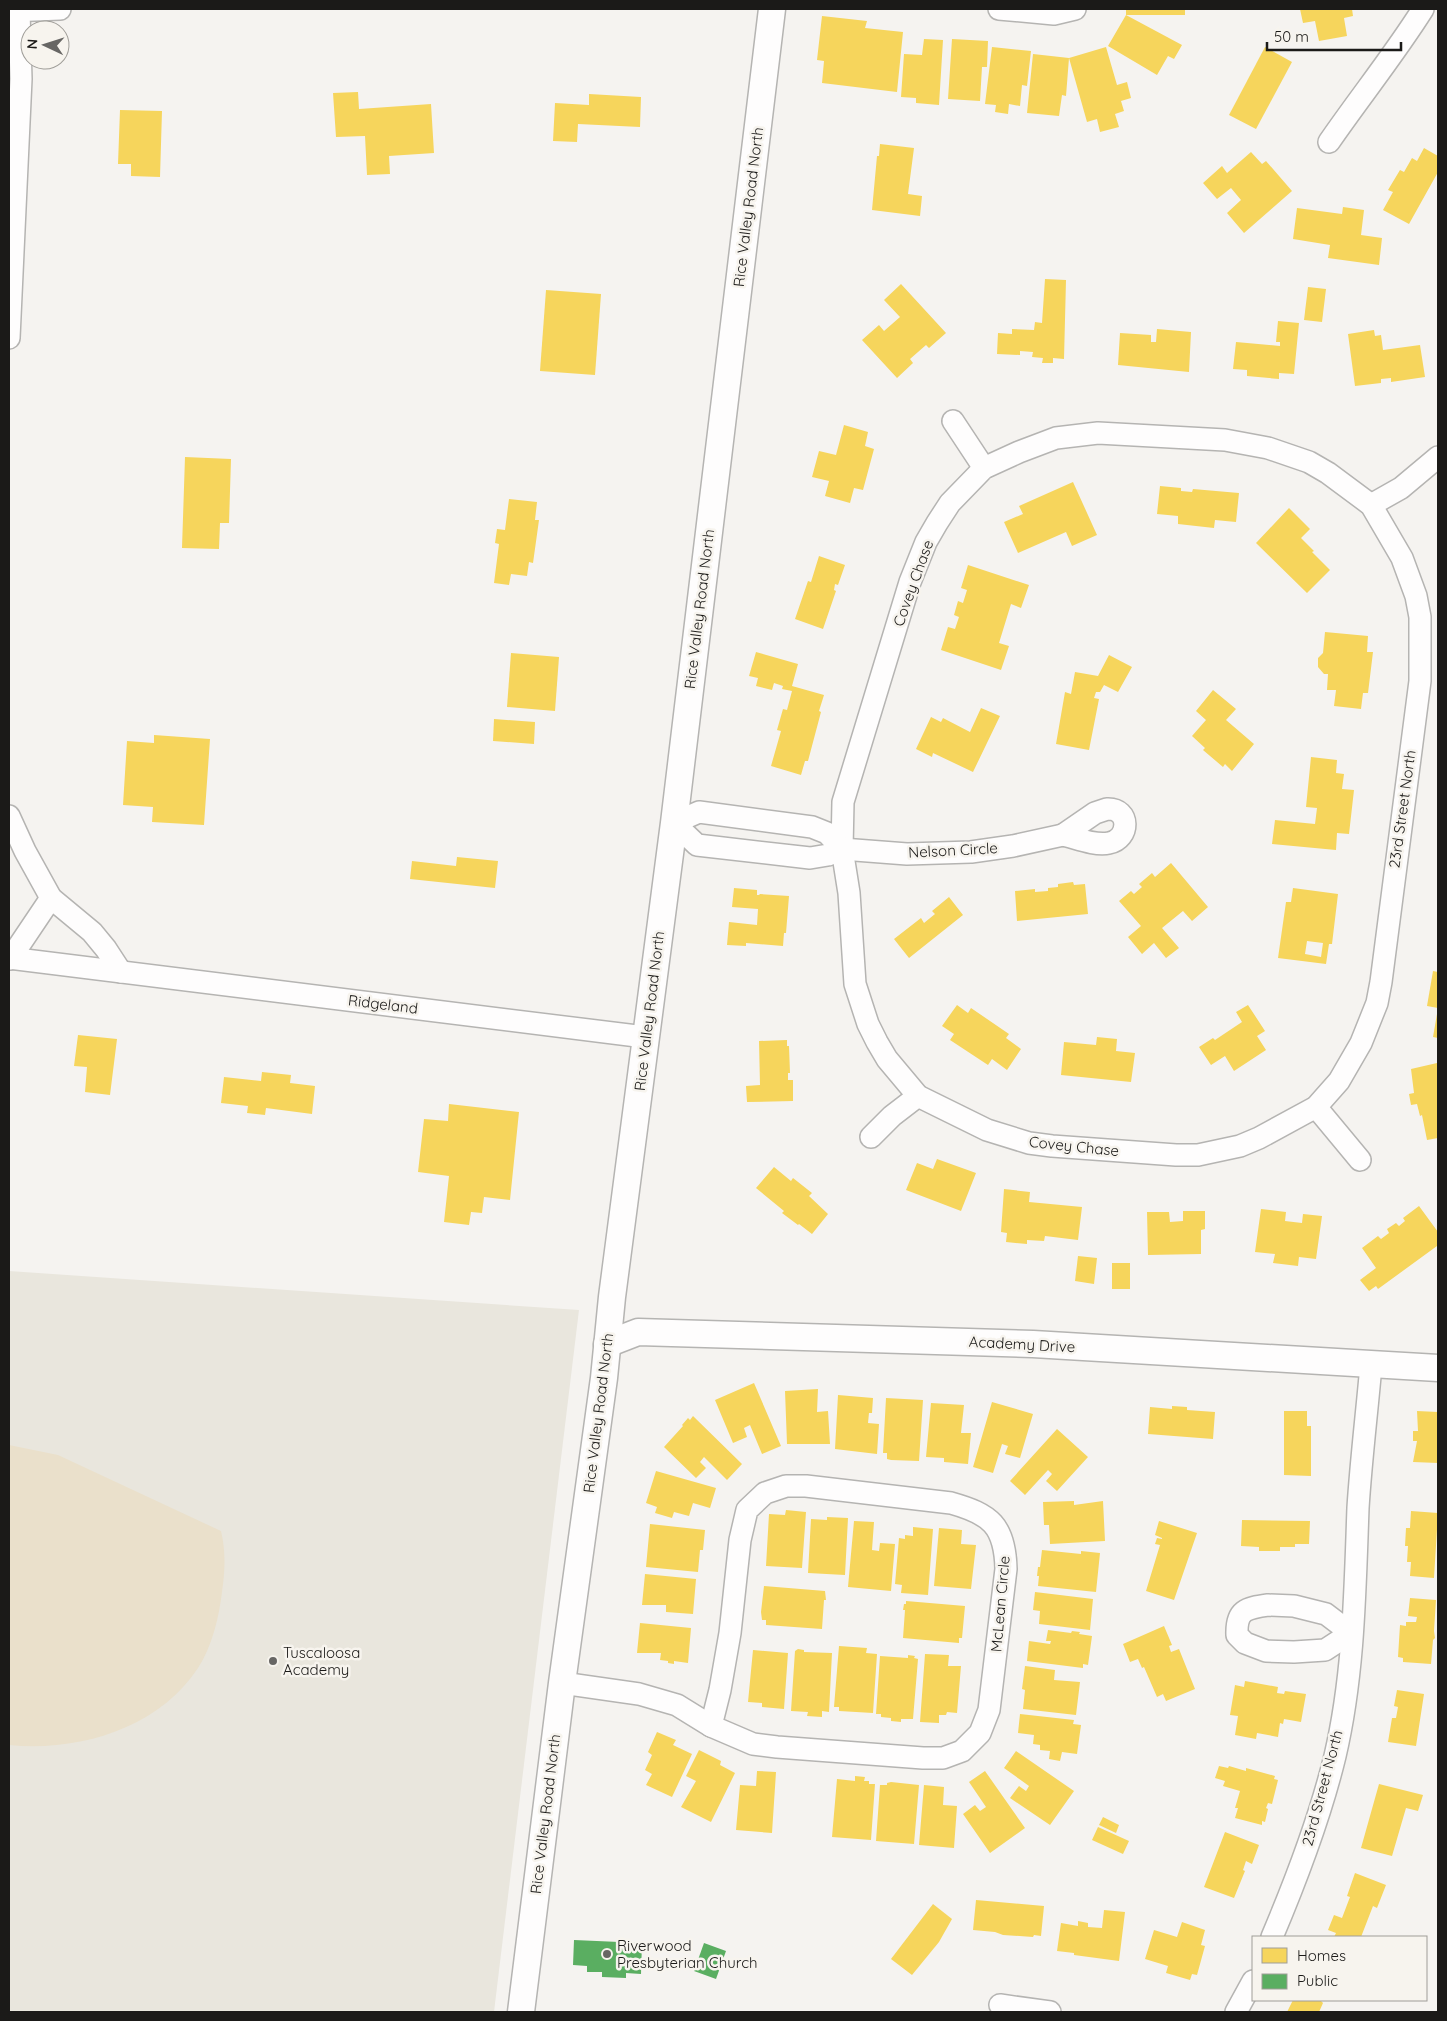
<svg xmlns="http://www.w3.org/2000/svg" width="1447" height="2021" viewBox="0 0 1447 2021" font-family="Quicksand,sans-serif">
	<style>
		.built { fill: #e9e6dd }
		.green { fill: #eae0cb }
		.homes { fill: #f6d55c; fill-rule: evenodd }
		.public { fill: #5aae61 }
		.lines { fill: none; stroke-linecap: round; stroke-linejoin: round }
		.minor-casing { stroke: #b5b4b2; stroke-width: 24 }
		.tertiary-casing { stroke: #b5b4b2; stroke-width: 29 }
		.minor { stroke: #fefdfd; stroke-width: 21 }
		.tertiary { stroke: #fefdfd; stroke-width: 26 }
		.poi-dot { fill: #676664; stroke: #f7f4ee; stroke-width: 2 }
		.labels { text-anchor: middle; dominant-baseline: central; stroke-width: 5; stroke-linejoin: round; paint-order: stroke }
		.street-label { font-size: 15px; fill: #1b1a18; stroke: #f7f4ee }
		.poi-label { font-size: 15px; fill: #1b1a18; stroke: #f7f4ee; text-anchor: start }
	</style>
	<rect width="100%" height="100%" fill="#f5f3f0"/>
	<path class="built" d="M9,1271l570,39 -85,702h-485z"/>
	<path class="green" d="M9,1445l49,10 163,76c5,21 4,40 1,61 -3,25 -10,55 -24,76 -40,61 -120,84 -189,77z"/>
	<g class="homes">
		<path d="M1126,9h59v6h-59l56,30 -8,14 -6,-3 -11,19 -49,-29 18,-31z"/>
		<path d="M1300,9h52l1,7 -9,2 3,18 -28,5 -4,-20 -12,2z"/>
		<path d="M822,16l45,5 -2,7 38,4 -6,60 -75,-9 2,-22 -7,-1z"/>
		<path d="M924,39l19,1 -4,65 -23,-2v-5l-15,-1 3,-43 18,1z"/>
		<path d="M952,39l36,2 -1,26h-5l-2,34 -32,-2z"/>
		<path d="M992,47l39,4 -4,35 -5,-1 -2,21 -11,-2 -1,10 -13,-2 1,-7 -11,-1z"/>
		<path d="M1106,47l11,38 10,-3 4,16 -10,3 3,10 -9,3 4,13 -19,5 -3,-13 -10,3 -18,-64z"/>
		<path d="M1265,47l27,15 -36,67 -27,-14z"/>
		<path d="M1033,54l36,4 -3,38 -4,-1 -3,21 -32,-3z"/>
		<path d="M358,92l1,17 72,-5 3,49 -45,3 1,18 -23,1 -2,-39 -29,1 -3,-44z"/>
		<path d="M589,94l52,3 -1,30 -62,-3 -1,18 -24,-1 2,-38 34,2z"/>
		<path d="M120,110l42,1 -2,66 -29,-1v-12h-13z"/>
		<path d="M880,144l34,4 -6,46 14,2 -2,20 -48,-6 5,-54h2z"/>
		<path d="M1424,148l14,8v16l-29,52 -26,-14 10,-18 -5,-2 12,-20 4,2 8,-14 5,3z"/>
		<path d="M1251,152l11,12 4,-3 26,30 -48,42 -17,-20 14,-13 -10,-12 -14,11 -14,-16 19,-17 5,7z"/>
		<path d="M1343,207l21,3 -3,25 21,3 -3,27 -51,-7 2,-13 -37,-6 4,-31 45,6z"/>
		<path d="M1045,279l21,1 -2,79 -11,-1v5h-11l1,-5 -11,-1 1,-5 -13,-1v4l-23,-1 1,-21 14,1v-5l22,1 1,-8 7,1z"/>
		<path d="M901,284l45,49 -17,15 -3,-3 -16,14 3,4 -16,15 -35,-38 17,-15 5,6 16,-14 -16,-17z"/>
		<path d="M1308,287l18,2 -4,33 -18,-2z"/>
		<path d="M546,290l55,4 -6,81 -55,-4z"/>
		<path d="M1278,321l21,2 -5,51 -15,-1v6l-32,-3v-6l-14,-1 3,-27 44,4v-4h-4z"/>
		<path d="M1157,329l34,3 -2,40 -71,-7 2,-32 31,2v7h5z"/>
		<path d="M1374,330l1,6 6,-1 2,15 37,-5 5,32 -34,5v-4l-10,1v4l-26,3 -7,-52z"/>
		<path d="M844,425l24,7 -3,14 9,3 -11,41 -9,-2 -4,15 -25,-7 4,-15 -17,-4 7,-26 17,4z"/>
		<path d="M185,457l46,2 -2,64h-9l-1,26 -37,-1z"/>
		<path d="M1073,482l24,53 -25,11 -6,-14 -48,21 -14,-31 19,-8 -4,-8z"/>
		<path d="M1160,486l21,2v3l11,1 1,-3 46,4 -3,29 -21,-2 -1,8 -36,-4v-8l-21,-2z"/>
		<path d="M509,499l28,3 -2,18h4l-6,43 -4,-1 -2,14 -16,-2 -2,11 -15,-2 5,-39 -4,-1 2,-14 8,1z"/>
		<path d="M1289,508l21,21 -9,9 13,13 -2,1 18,18 -23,23 -51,-50z"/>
		<path d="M819,556l26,9 -7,20 -3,-1 -1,6 2,1 -13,38 -28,-10 13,-38 3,1z"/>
		<path d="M968,565l61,20 -8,23 -10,-4 -12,39 10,3 -8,24 -60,-20 7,-23 7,2 4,-12 -5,-2 4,-14 5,2 4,-13 -6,-2z"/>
		<path d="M1325,632l43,4 -1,16h6l-5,41h-5l-2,16 -27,-3 2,-16h-9l1,-16h-4l-6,-7v-9l5,-5z"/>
		<path d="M756,652l42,12 -6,22 32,9 -5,16 2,1 -13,49h-3l-4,14 -30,-9 10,-35 -4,-1 6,-21 4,1 5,-19 -10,-2 1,-3 -9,-3 -2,7 -16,-4 2,-8 -9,-2z"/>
		<path d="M511,653l48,4 -4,54 -48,-4z"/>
		<path d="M1109,655l23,12 -14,25 -14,-7 -4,7h-4l-2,6 5,1 -10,51 -33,-6 9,-52 6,2 4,-22 23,4z"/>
		<path d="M1213,690l23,19 -10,11 28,24 -22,27 -7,-7 -2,3 -20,-17 2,-2 -13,-12 14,-16 -10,-9z"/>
		<path d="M981,708l19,8 -27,56 -40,-19 -1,4 -16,-8 15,-32 10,5 2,-4 27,14z"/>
		<path d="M494,719l41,3 -1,22 -41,-3z"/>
		<path d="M154,735l56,4 -6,86 -52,-3 1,-15 -30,-2 4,-64 27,2z"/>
		<path d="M1311,757l26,3 -1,13 8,1 -2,15 12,1 -5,44 -12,-1 -1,17 -64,-6 3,-24 40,4 2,-16 -11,-1z"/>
		<path d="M457,857l41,4 -3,27 -85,-9 2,-18 44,5z"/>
		<path d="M1171,863l37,44 -16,14 -9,-10 -21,17 17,20 -13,10 -12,-15 -12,11 -14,-17 13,-11 -22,-25 12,-10 3,3 8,-7 -3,-3 13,-11 3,4z"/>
		<path d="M1073,882l1,3 11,-1 3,30 -71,7 -2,-30 20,-2v3l13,-1v-3l10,-1v-3z"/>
		<path d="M734,888l23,2v5h2l1,-1 29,2 -3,37h-2l-1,13 -37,-3v3l-19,-1 2,-23 28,3 1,-16 -26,-2z"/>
		<path d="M1293,888l45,6 -6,50h-3l-3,20 -48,-6 8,-56h5zM1307,941l16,2 -2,14 -16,-3z"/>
		<path d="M949,897l14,18 -54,43 -15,-19 27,-21 3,5 11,-9 -3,-3z"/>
		<path d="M1433,971l5,1v36l-11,-2z"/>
		<path d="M957,1005l11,8 3,-5 38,26 -3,4 15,11 -14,21 -15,-11 -4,6 -38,-25 4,-6 -12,-8z"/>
		<path d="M1248,1005l17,26 -8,5 9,14 -32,21 -9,-15 -14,9 -12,-18 14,-9 2,2 27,-18 -6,-10z"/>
		<path d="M1437,1014h1v24l-5,-1z"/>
		<path d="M78,1035l39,4 -7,56 -25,-3 2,-25 -13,-1z"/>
		<path d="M1097,1037l20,2 -1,12 19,2 -4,29 -70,-7 3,-33 32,3z"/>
		<path d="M787,1040v6h2l1,27h-2v7h5v21l-46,1 -1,-16 14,-1 -1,-44z"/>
		<path d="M1437,1063l1,75 -11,2 -5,-25 -2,1 -3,-12 -6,1 -2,-11 5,-1 -3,-24z"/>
		<path d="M262,1072l29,3 -1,8 25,3 -3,28 -46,-6 -1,7 -18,-2 1,-7 -27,-3 3,-26 37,4z"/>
		<path d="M449,1104l70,8 -9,88 -26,-3 -2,16 -11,-1 -2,13 -25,-3 5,-46 -31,-4 6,-53 24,2z"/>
		<path d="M937,1159l39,14 -15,38 -55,-21 11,-27 16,6z"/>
		<path d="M774,1167l17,14 2,-3 19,15 -3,3 19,18 -16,20 -13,-10 -1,1 -16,-12 2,-2 -28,-23z"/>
		<path d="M1004,1189l26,3 -1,10 53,5 -4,33 -33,-4 -1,5 -17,-1v4l-21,-2 1,-9 -6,-1z"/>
		<path d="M1419,1206l19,26v16l-1,-2 -59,43 -2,-3 -7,5 -9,-11 16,-12 -14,-20 16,-12 3,3 8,-6 -2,-4 9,-6 3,3 6,-5 -2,-3z"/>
		<path d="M1261,1209l25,3 -1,9 17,2 1,-9 19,2 -6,43 -17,-2 -1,9 -25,-3 2,-9 -20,-2z"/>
		<path d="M1183,1211h22v18l-4,1v24l-53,1 -1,-43h22l1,10 13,-1z"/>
		<path d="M1078,1256l19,2 -3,26 -19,-3z"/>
		<rect x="1112" y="1263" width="18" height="26"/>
		<path d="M754,1383l27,63 -19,8 -12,-29 -6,3 3,9 -14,6 -18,-43z"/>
		<path d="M818,1389l-1,23 11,-1 2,33h-43l-2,-53z"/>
		<path d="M838,1395l35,3 -1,15h-3l-1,10 11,1 -2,30 -42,-5z"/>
		<path d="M886,1398l37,2 -4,61 -28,-1 -4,-1v-6h-4z"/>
		<path d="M992,1402l41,12 -13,44 -15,-4 3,-8 -6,-2 -9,29 -20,-6z"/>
		<path d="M931,1403l33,2 -3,28h10l-3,31 -24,-2v-4l-18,-1z"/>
		<path d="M1172,1406l15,1v3l28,2 -2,27 -65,-5 2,-27 22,2z"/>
		<path d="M1284,1411h23v15h4v50l-27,-1z"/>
		<path d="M1417,1411l21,1v51l-25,-1 4,-21h-4v-10h5z"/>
		<path d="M693,1416l49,48 -15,16 -23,-23 -4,5 6,6 -10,10 -32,-31 19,-21 -1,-1 6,-7 2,2z"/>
		<path d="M1057,1429l31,28 -31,34 -11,-10 6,-7 -4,-4 -23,25 -15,-14z"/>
		<path d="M656,1471l60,17 -6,20 -17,-5 -4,13 -15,-4 -2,6 -17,-5 2,-6 -11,-4z"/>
		<path d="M1074,1501v4l29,-4 2,40 -55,3 -1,-19h-5l-1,-23z"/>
		<path d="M786,1510l20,2 -4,56 -36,-2 3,-52 16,1z"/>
		<path d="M1411,1511l27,2 -4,65 -24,-2 1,-14h-4l1,-16h-3l1,-18h4z"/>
		<path d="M827,1517l21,1 -3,57 -37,-2 3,-54 16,1z"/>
		<path d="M1242,1520l68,1 -1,23h-14v3h-15v4h-21v-4l-18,-1z"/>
		<path d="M854,1521l20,1 -2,28 7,1 1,-8 15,1 -4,47 -43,-4z"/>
		<path d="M1159,1521l38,12 -23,67 -28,-9 14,-46 -5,-1 2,-6 5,1v-1l-7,-3z"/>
		<path d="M650,1524l55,6 -2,20h-3l-2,22 -52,-5z"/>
		<path d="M913,1527l20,2 -5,66 -27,-2 1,-8 -7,-1 4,-46 6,1v-4l8,1z"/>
		<path d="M939,1528l23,2 -1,14 15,1 -5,44 -37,-3z"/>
		<path d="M1042,1550l39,4v-3l19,2 -4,39 -58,-6 1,-10h-2l1,-9h2z"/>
		<path d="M645,1574l51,5 -3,35 -27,-2v-7h-24z"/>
		<path d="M764,1586l61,5 1,9h-2l-2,29 -56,-4v-5h-4l-1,-8z"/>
		<path d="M1035,1592l58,7 -3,31 -51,-6 1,-13 -7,-1z"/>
		<path d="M1410,1598l26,2 -2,31 1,7 -2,2 -2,24 -28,-2v-4l-5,-1 2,-32 6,1v-4h10l1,-5 -9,-1z"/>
		<path d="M906,1601l59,5 -3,32h-3v5l-56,-5 2,-28h-2l1,-6h2z"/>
		<path d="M640,1623l51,5 -3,35 -14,-2v3l-6,-1v-2l-8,-1 1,-7h-24z"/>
		<path d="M1164,1626l8,19 -3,1 2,6 8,-3 16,40 -29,12 -3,-7 -6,3 -13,-30 -2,1 -4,-9 -8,3 -7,-18z"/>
		<path d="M1048,1630l23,3 1,-2 8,1 -1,2 13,2 -4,29 -5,-1v4l-56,-7 2,-20 21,3 1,-3h-5z"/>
		<path d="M839,1646l28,2 -1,5 11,1 -4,59 -34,-2v-4h-5z"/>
		<path d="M798,1649l6,1v2l28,1 -3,59 -7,-1v6l-15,-1 1,-4 -17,-1 4,-60z"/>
		<path d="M753,1650l35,3 -4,56 -22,-2v-4l-14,-1z"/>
		<path d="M925,1654l24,1 -1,11h13l-4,47 -10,-1 -1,3h-7v8l-19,-1z"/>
		<path d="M908,1655l7,1 -1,2 4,1 -5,60h-12v3l-10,-1v-3l-10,-1v-3h-5l4,-58 28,2z"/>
		<path d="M1025,1666l30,4 -1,10 26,2 -4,33 -53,-6 2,-19 -3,-1z"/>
		<path d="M1245,1681l33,6 -1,6 7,1 1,-3 21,3 -5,28 -17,-3 -1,5 -3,-1 -2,14 -21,-4 -1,6 -21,-4 3,-19 -8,-1 5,-30 9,2z"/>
		<path d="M1397,1690l27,4 -8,52 -28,-4 4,-24h4l2,-11 -4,-1z"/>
		<path d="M1020,1714l54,6 -1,4 8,1 -4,29 -15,-2 -2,9 -11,-2 1,-8 -10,-1v-5l-7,-1 1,-9 -16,-2z"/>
		<path d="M657,1732l19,8 -3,5 19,9 -20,43 -26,-12 6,-11 -7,-4 7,-15 -4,-3z"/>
		<path d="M699,1750l22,11 -1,4 15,8 -24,49 -30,-15 15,-26 -10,-5z"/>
		<path d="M1016,1751l58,40 -24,34 -40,-27 9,-12 7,5 3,-5 -25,-18z"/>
		<path d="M1219,1766l9,2 1,-2 17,5v-3l29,8 -1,3 4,1 -6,24 -4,-1 -2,5 2,1 -3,13 -3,-1v4l-27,-7 3,-10h-3l5,-17 -17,-5 2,-5 -10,-3z"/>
		<path d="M757,1771l19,1 -4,61 -36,-3 4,-45 16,1z"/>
		<path d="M985,1771l40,57 -35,25 -27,-39 12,-9 5,6 6,-4 -17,-25z"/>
		<path d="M855,1776l10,1 -1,4h5v3h6l-4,56 -39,-3 5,-58 18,2z"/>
		<path d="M891,1782l28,3 -5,59 -38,-3 4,-56h7v-2z"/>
		<path d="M1379,1784l44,11 -5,16 -12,-3 -14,48 -31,-8z"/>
		<path d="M924,1785l20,2 -1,18 14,1 -3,42 -35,-3z"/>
		<path d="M1103,1817l16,8 -3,8 -17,-8z"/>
		<path d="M1098,1827l31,14 -6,13 -31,-14z"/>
		<path d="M1225,1832l34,13 -7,19 -6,-3 -3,9 2,1 -11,27 -30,-11z"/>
		<path d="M1355,1873l31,12 -9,23 -4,-2 -12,31h-27l2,-4 -8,-3 6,-15 8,3 8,-21 -3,-1z"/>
		<path d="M976,1900l68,6 -3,30 -7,-1 -1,2 -30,-2 -8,-3 -22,-2z"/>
		<path d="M933,1904l19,15 -13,23 -27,33 -21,-16z"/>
		<path d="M1104,1910l21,2 -6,49 -45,-6v-2l-17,-2 4,-28 17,3v-5l10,2v4l14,1z"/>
		<path d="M1182,1922l23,8 -4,15 4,1 -8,29 -5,-1 -2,6 -24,-7 2,-7 -23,-7 9,-29 23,7z"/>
		<path d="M1293,2000h29l-1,1 2,2 -4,9h-32z"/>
	</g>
	<g class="public">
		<path d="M574,1940l68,3 -1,31 -15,-1v5l-24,-1v-5h-15v-6l-14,-1z"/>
		<path d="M704,1943l22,8 -10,28 -22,-8z"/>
	</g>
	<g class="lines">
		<g class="minor-casing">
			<g id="minor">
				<path d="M999,9l55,5 21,-5"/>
				<path d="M9,11l51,-2"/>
				<path d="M1329,142c31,-45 65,-87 94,-133"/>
				<path d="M9,338l12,-259 -2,-68"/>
				<path d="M953,421l31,47"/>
				<path d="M1098,433l127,7 43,8 41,14 19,11 43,32 31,53 14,38 4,21v64l-39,301 -4,21 -16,40 -22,38 -23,26 -57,31 -19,8 -42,9h-22l-124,-9 -23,-3 -42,-13 -69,-34 -31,-37 -10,-17 -9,-18 -13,-40 -6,-91 -7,-44 1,-47 67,-220 16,-40 11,-19 13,-20 34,-35 35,-16 37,-14z"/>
				<path d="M1371,505l30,-17 37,-31"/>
				<path d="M1107,809c24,-1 23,30 2,34 -14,3 -33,-5 -46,-8l32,-22z"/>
				<path d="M9,816l16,35 26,47 41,34 14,17 15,23"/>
				<path d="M842,849l-15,-16 -15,-6 -113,-15 -25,11 23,22 113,13 18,-3 14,-6 65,5 64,-2 42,-6 50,-11"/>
				<path d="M9,958l636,79"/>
				<path d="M10,959l41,-61"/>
				<path d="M1316,1107l44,53"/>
				<path d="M871,1137l21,-21 26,-20"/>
				<path d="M786,1486h20l145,17c39,11 54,22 55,66l-17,141 -9,23 -18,18 -19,7h-20l-146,-11 -24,-3 -42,-18 9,-36 10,-57 10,-93 7,-30 18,-17z"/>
				<path d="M1268,1605l26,1 32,8 25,19 -26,17 -31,2 -28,-1 -21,-8 -8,-8c-1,-25 9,-27 31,-30z"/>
				<path d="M562,1683l77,11 38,11 34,21"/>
				<path d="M1272,1937c25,-59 48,-119 63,-181 19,-81 20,-166 23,-248 3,-48 9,-96 13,-143"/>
				<path d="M1000,2005l50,7"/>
				<path d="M1236,2012l17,-31"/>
			</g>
		</g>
		<g class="tertiary-casing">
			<g id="tertiary">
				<path d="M607,1344l31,-12 395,12 405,24"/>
				<path d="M521,2012l41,-329 42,-305 8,-81 62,-474 98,-814"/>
			</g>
		</g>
		<use href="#minor" class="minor"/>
		<use href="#tertiary" class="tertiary"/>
	</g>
	<g class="poi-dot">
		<circle cx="273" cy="1661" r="5"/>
		<circle cx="607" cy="1954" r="5"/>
	</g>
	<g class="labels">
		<g class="street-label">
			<text transform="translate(748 207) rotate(-83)">Rice Valley Road North</text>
			<text transform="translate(913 583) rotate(-70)">Covey Chase</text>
			<text transform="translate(699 609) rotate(-83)">Rice Valley Road North</text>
			<text transform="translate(1402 809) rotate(-82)">23rd Street North</text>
			<text transform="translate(953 850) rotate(-3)">Nelson Circle</text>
			<text transform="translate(383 1004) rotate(7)">Ridgeland</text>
			<text transform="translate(649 1011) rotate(-83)">Rice Valley Road North</text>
			<text transform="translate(1074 1146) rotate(6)">Covey Chase</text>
			<text transform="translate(1022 1344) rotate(3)">Academy Drive</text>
			<text transform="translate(598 1413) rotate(-83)">Rice Valley Road North</text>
			<text transform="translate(1000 1604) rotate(-85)">McLean Circle</text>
			<text transform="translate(1322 1788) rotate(-75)">23rd Street North</text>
			<text transform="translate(545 1814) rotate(-83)">Rice Valley Road North</text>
		</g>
		<g class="poi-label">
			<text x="283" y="1652">Tuscaloosa<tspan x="283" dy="17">Academy</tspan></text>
			<text x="617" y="1945">Riverwood<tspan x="617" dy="17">Presbyterian Church</tspan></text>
		</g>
	</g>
	<rect width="1447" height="2021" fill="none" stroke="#1b1a18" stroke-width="20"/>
	<rect x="1252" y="1936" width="175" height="65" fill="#f7f4ee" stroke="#9f9d98"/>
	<rect x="1262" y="1948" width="25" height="15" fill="#f6d55c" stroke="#9f9d98"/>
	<text x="1297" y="1961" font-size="15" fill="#1b1a18">Homes</text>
	<rect x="1262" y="1974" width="25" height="15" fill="#5aae61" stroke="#9f9d98"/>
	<text x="1297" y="1986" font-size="15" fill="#1b1a18">Public</text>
	<g transform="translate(45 45) rotate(274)"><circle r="24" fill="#f7f4ee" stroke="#9f9d98"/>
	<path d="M0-4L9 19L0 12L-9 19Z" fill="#676664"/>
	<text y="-8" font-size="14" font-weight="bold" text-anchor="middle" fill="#1b1a18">N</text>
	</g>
	<path d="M1267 42v8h134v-8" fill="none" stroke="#1b1a18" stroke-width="2.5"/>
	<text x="1274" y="42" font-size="15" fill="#1b1a18" stroke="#f7f4ee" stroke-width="4" paint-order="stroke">50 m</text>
</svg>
